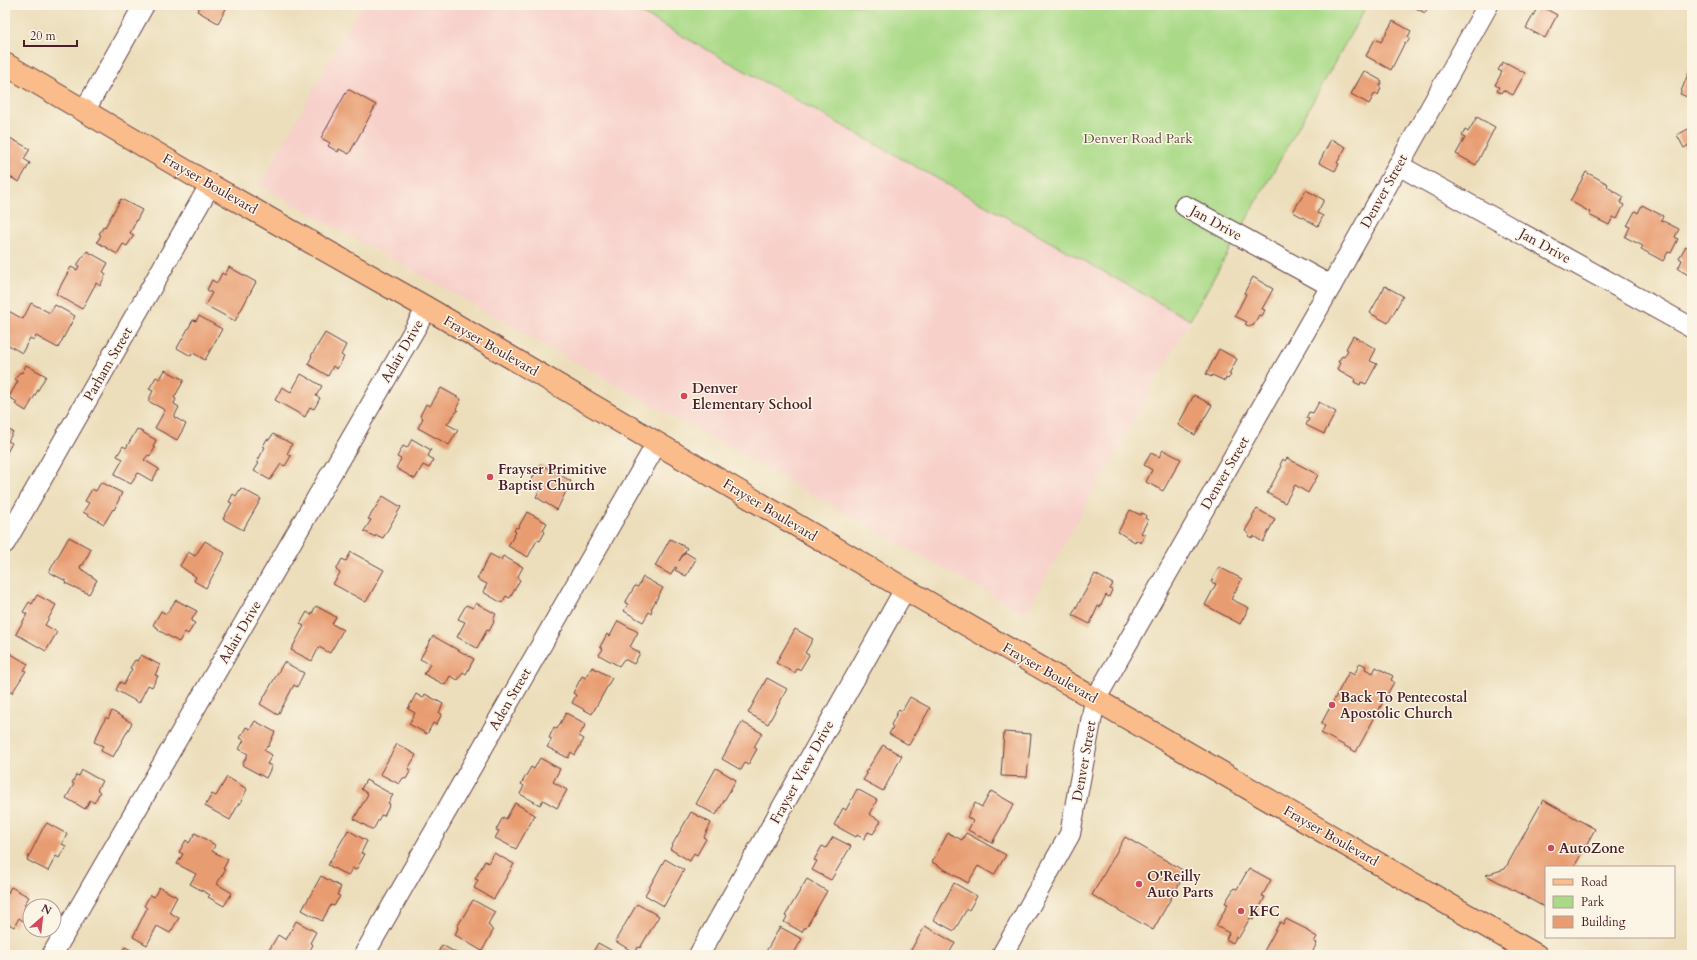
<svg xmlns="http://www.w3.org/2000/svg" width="1697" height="960" viewBox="0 0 1697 960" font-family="Cardo,serif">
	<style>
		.built { fill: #f7d0ca }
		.green { fill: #aada88; stroke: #7a7c5a }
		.building { fill: #e89c71 }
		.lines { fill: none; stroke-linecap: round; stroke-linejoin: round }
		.minor-casing { stroke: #623c41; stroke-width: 22 }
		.major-casing { stroke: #623c41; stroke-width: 24 }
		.minor { stroke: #fff; stroke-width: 20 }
		.major { stroke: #f9bc8a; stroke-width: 22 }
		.poi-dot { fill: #d1495b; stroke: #fcf5e5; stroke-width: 1.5 }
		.labels { text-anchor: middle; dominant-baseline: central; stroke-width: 3; stroke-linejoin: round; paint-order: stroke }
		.park-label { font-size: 14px; fill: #624e42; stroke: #fcf5e5 }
		.street-label { font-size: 14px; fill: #4a1f2b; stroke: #fcf5e5 }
		.poi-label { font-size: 14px; font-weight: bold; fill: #4a1f2b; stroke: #fcf5e5; text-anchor: start }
	</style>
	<rect width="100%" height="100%" fill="#fcf5e5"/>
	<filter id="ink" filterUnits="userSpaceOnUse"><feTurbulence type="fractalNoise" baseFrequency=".025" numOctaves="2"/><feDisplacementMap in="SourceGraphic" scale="8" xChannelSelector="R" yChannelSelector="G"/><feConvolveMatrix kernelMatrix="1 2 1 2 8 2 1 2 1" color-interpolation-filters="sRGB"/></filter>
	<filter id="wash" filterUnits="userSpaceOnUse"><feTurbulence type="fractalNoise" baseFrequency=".012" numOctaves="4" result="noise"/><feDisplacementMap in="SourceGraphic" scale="16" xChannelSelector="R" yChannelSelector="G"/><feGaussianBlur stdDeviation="0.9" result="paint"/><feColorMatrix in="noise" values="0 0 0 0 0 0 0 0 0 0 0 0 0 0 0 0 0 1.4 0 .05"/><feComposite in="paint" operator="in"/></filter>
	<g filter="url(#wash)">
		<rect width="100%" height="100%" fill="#ecdebb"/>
		<path class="built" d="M361,5h266l563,315 -165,294 -765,-429z"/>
		<path class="green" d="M627,5h740l-177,315z"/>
		<g id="blocks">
			<g class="building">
				<path d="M201,5h27l-10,18 -21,-12z"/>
				<path d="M1410,5h19l-4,8z"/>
				<path d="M1539,5l18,10 -12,23 -19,-10z"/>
				<path d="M1393,21l18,10 -3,6 2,1 -3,5 -2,-1 -14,28 -25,-14 9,-17 6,3z"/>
				<path d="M1503,62l3,2 1,-1 18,10 -12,22 -10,-5 -2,3 -4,-2 2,-4 -4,-2 7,-13 -4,-2z"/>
				<path d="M1692,64v35l-12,-5z"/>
				<path d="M1364,71l18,10 -3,6 2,1 -3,7 -3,-2 -6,11 -18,-10z"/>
				<path d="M348,89l28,16 -27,49 -10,-5 -1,3 -10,-6 2,-3 -9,-5z"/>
				<path d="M1477,117l18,10 -19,38 -20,-11 9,-16 -3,-2 3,-6 3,2z"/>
				<path d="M1692,127v16l-8,5 -7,-13z"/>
				<path d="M8,137l22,12 -6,10 6,4 -11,19 -11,-6 -3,6v-39z"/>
				<path d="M1331,139l15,8 -9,16 2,1 -4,7 -16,-8z"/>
				<path d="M1586,172l22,12 -1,3 17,10 -4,6 4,2 -7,14 -4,-2 -4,8 -20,-10 1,-3 -20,-11z"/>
				<path d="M1306,190l18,10 -7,13 6,3 -5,10 -25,-14z"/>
				<path d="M121,199l21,11 -12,23 4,2 -7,11 -4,-2 -6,10 -20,-12 4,-7 -2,-1 5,-8 1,1z"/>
				<path d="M1642,205l21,11 -2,4 18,9 -4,8 3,2 -7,14 -3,-1 -5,9 -22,-12 2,-3 -18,-9 5,-10 -3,-1 8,-15 3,2z"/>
				<path d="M1692,242v35l-14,-8 4,-9 -3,-2 7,-12 3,2z"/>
				<path d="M87,251l21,12 -5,9 3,2 -6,12 -4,-3 -14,26 -26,-15 15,-27 6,3 2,-4 -2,-1z"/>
				<path d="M229,267l27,15 -21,39 -30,-16 7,-12 -5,-3 5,-10 5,3 5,-10 3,2z"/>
				<path d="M1253,277l20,12 -11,20 3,1 -3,6 -3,-1 -6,11 -2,-1 -1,2 -5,-3 2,-2 -12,-6 11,-22 -2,-1z"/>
				<path d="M1385,286l18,10 -15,27 -18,-10z"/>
				<path d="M31,303l19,10 5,-8 20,11 -17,32 -22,-12 -2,4 -4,-2 -8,15 -17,-10 4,-9 -4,-2v-23l18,10z"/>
				<path d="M199,316l23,13 -17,31 -12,-7 -2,3 -14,-8 16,-28 3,1z"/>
				<path d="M325,333l21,12 -5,10 3,2 -7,12 -4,-3 -5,10 -20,-12 4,-8h-1z"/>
				<path d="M1353,336l23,13 -6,12 7,3 -11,20 -5,-2 -1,3 -6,-3 1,-3 -18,-10 3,-6 -2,-1 4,-6 2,1 4,-7 -2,-1z"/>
				<path d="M1219,349l18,10 -8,15 2,1 -3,4 -2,-1 -1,3 -13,-6 -1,2 -5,-3z"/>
				<path d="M26,365l20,11 -20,35 -11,-7 2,-2 -8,-5 9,-16 -3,-2 5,-7 2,1z"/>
				<path d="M165,370l19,10 -10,18 2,1 -2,5 5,3 -5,10 12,7 -9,16 -22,-12 10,-18 -17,-9 5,-10 -4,-2 7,-12 4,2z"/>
				<path d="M301,374l21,12 -6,10 4,2 -6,11 -4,-2 -5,10 -30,-17 7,-13 9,5z"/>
				<path d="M441,388l20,11 -5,10 2,1 -11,14 11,6 -9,15 -31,-17 5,-10 -3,-2 6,-12 4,2z"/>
				<path d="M1194,395l18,10 -17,30 -17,-10z"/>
				<path d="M1319,402l17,10 -12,22 -18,-9 3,-6 -3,-1 3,-6 4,1z"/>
				<path d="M5,428l8,4 -5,9 4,2 -7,13z"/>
				<path d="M137,429l19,11 -3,7 2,1 -5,8 -2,-1 -4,5 15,9 -7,12 -14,-8 -7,11 -17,-9 9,-16 -6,-3 6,-10 3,2z"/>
				<path d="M273,434l19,10 -5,10 4,2 -6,10 -4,-2 -11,16 -16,-9 5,-8 -2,-1 8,-15 -2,-1 4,-7 2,1z"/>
				<path d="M412,439l19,11 -3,6 6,4 -5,8 -6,-3 -8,14 -19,-11 5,-9 -4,-2 6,-11 4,2z"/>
				<path d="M1163,450l18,9 -18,32 -17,-9 6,-12 -8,-5 7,-12 8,4z"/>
				<path d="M1287,458l31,17 -10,18 -13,-8 -10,18 -18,-10 15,-27 -2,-1 3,-6 2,2z"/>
				<path d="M540,464l31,17 -14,29 -21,-13 4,-8 -10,-6z"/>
				<path d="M101,482l21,11 -8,17 -1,-1 -9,15 -21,-12 6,-9 -4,-2 7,-12 4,2z"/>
				<path d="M241,488l20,11 -18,31 -20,-11 9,-16 -3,-1 4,-8 3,2z"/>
				<path d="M383,496l18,11 -18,31 -7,-3 -1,2 -11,-6 7,-11 -3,-1z"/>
				<path d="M1257,509l18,10 -12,23 -10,-6 -1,2 -4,-2 1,-2 -4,-3 8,-14 -1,-1z"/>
				<path d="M1130,510l11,5 1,-2 4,2 -1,3 3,2 -7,13 4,2 -4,8 -5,-3 -1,2 -17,-10z"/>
				<path d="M527,512l20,11 -4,7 2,2 -5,9 -3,-1 -9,17 -20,-11 8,-14 -2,-1 2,-4 2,1z"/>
				<path d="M69,537l22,12 -8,16h-2l-1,3 17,12 -8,14 -24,-11 1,-2 -17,-9z"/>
				<path d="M670,539l17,9 -8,13 6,-9 11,7 -10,17 -11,-6 2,-2 -2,-1 -4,8 -16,-9z"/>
				<path d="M205,541l20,12 -19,35 -12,-7 2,-4 -16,-11 8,-14 7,4z"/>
				<path d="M351,552l33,18 -18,32 -33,-18 7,-11 -4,-3 6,-11 4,2z"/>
				<path d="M490,554l11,6 2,-4 20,11 -6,11 3,2 -10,18 -4,-2 -4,7 -19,-11 4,-8 -10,-5z"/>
				<path d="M1219,567l23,12 -11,20 18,9 -9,16 -35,-19 11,-21 -5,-2z"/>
				<path d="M1095,574l18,10 -3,5 2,1 -3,7 -3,-2 -6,12 -2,-1 -8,18 -18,-9z"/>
				<path d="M643,577l20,11 -12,21 1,1 -1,3 -2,-1 -6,10 -19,-11 4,-7 -3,-1 10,-17 3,1z"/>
				<path d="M37,595l19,10 -11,20 12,7 -11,19 -30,-17 11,-20 -4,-2 6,-10 3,2z"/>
				<path d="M176,600l21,11 -6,10 4,2 -7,11 -3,-2 -6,10 -21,-12 1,-1 -6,-4 8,-14 5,3z"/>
				<path d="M476,603l20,11 -3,6 1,2 -5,9 -2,-1 -10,18 -20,-11 8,-15 -7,-3 8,-14 7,3z"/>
				<path d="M316,606l20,11 -4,7 11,6 -13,23 -11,-6 -7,14 -21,-11 13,-24 -4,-2 7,-12 4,3z"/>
				<path d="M618,621l20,11 -8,15 10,6 -6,11 -10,-5 -5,7 -20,-11 4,-6 -3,-2 7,-13 3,2z"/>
				<path d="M795,629l18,10 -8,14 4,2 -9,15 -3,-1 -2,4 -19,-10z"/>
				<path d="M433,636l41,23 -8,15 -3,-2 -5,8 -8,-4 -5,9 -21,-11 6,-10 -10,-5z"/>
				<path d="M6,651l22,13 -4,6 2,1 -14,22 -7,-4z"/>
				<path d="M141,655l19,10 -5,10 3,1 -6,11 -4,-2 -9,18 -23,-13 4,-8 4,2 8,-15 -2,-1 5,-8 2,1z"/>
				<path d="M284,662l20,11 -7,14 -3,-2 -16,30 -18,-11z"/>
				<path d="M1360,663l6,3 -1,3 8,4 3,-6 17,9 -2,4 3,2 -38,70 -35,-19 4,-7 -4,-2 28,-52 5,3z"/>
				<path d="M592,667l20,11 -20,36 -20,-11 4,-8 -3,-2 9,-17 4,2z"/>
				<path d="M767,678l20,11 -19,35 -20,-11z"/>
				<path d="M416,694l7,4 2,-4 18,10 -4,9 3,1 -6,11 -3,-2 -6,11 -18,-10 6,-11 -7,-4z"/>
				<path d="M910,697l20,11 -21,37 -20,-11 4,-7 -2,-2 8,-16 3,2z"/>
				<path d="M112,711l20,12 -19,34 -12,-6 2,-5 -9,-4 12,-25 2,2z"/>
				<path d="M566,713l20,11 -7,12 5,3 -9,16 -4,-3 -3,6 -21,-11 5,-8 -3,-1 5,-11 3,2z"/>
				<path d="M255,721l20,11 -7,15 -1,-1 -3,4 8,5 -5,9 5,2 -6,12 -24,-13 6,-11 -9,-5 5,-9 -4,-2 6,-11 4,2z"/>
				<path d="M742,722l20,11 -8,14 3,2 -9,16 -3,-2 -4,7 -19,-11z"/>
				<path d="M1004,732l27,2 -4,43 -26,-1z"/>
				<path d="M397,744l19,11 -8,14 3,1 -5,9 -3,-1 -4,6 -19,-10z"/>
				<path d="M883,745l19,11 -19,35 -20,-11 4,-6 -2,-1z"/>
				<path d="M540,758l20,11 -7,13 14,8 -10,18 -14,-8 -3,5 -20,-11 4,-8 -3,-2 10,-17 3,2z"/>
				<path d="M716,768l20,12 -20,35 -20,-11z"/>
				<path d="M82,770l20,11 -5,9 3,2 -6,11 -4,-3 -5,9 -19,-11 8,-14 -2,-1 4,-8 3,1z"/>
				<path d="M227,777l20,12 -7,15 -1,-1 -9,17 -25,-14 7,-12 4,2z"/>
				<path d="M366,780l27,15 -5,8 2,1 -6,12 -3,-1 -8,15 -19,-11 14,-25 -7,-5z"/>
				<path d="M857,789l20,11 -8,14 12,7 -8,13 -5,-2 -4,7 -7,-4 -1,2 -22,-12 9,-17 3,2z"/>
				<path d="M991,791l23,13 -22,39 -24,-13 5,-9 -6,-4 8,-14 7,4z"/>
				<path d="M1543,800l52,29 -21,38h-28v41l-60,-33 19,-6z"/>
				<path d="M515,803l20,12 -19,34 -21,-11 4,-7 -3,-1 7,-13 3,2z"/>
				<path d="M691,812l20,11 -7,14 2,2 -9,16 -3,-2 -4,8 -20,-12z"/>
				<path d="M47,823l20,11 -5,10 4,2 -7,12 -3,-2 -8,15 -21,-11 15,-30z"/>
				<path d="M348,830l19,11 -6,12 4,1 -9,16 -4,-2 -4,8 -20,-11z"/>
				<path d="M195,833l20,12 -3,6 16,9 -5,9 2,1 -8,14 15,9 -8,13 -16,-9 2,-2 -20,-11 6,-10 -19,-10 6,-10 -4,-2 7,-12 3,3z"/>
				<path d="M948,833l14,7 4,-7 40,22 -12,20 -16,-9 -10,17 -36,-21z"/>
				<path d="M833,837l18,9 -20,34 -19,-10 5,-9 -3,-1 8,-14 4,2z"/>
				<path d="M1125,837l61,35 -33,58 -61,-35z"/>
				<path d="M494,853l20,11 -20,35 -20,-11 4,-8 -3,-1 10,-18 3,2z"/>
				<path d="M665,859l19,11 -20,36 -19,-11z"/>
				<path d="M1249,868l22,12 -9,16 3,1 -12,23 -3,-2 -12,21 -2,-2 -3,6 -7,-4 3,-6 -13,-7 12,-22 -3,-1 9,-15 3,1z"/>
				<path d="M321,876l20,11 -4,8 3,1 -6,10 -3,-1 -9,16 -20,-11z"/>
				<path d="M807,879l20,12 -21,37h-2l-2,4 -18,-10 3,-5 -2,-1z"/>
				<path d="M954,883l23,13 -8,14 -2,-1 -13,22 -20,-11z"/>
				<path d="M11,887l18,10 -5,8 2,1 -2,3 4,2 -5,10 -4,-3 -5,9 -9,-5v-24z"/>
				<path d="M159,887l18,10 -8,15 10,6 -9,15 -13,-7 -10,19 -14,-8 14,-29 -3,-2 6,-11 4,2z"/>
				<path d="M473,900l22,12 -7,12 5,7 -11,20 -27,-16 3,-7 -1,-1z"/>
				<path d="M637,904l22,12 -19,32 -2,-1 -3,6 -20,-12z"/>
				<path d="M1286,919l22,11 -1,1 10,6 -3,5 3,1 -6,12h-39l-8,-4 16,-29 3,2z"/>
				<path d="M296,921l20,11 -6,11 3,2 -6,10h-34l-5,-3 10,-17 8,5z"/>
				<path d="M925,926l30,17 -7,12h-40z"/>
				<path d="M780,927l22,12 -9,16h-29z"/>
				<path d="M598,943l22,12h-29z"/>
				<path d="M442,945l18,10h-27l1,-2 3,1z"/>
				<path d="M125,947l12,6 -1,2h-16z"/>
			</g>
		</g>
	</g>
	<g filter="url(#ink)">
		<use href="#blocks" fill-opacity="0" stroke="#623c41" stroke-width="1"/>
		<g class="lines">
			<g class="minor-casing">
				<g id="minor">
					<path d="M85,110l59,-105"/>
					<path d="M1398,165l294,163"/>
					<path d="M1185,206l146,80"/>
					<path d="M5,543l205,-358"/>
					<path d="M52,955l375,-647"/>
					<path d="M364,955l293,-512"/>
					<path d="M699,955l206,-366"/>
					<path d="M1002,955l68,-121 25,-134 236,-414 157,-281"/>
				</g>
			</g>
			<g class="major-casing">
				<path id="major" d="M5,64l205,121 217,123 478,281 631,366"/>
			</g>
			<use href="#minor" class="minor"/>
			<use href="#major" class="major"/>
		</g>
	</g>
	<g class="poi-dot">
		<circle cx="684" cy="396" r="4"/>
		<circle cx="490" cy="477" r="4"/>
		<circle cx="1332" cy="705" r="4"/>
		<circle cx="1551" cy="848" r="4"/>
		<circle cx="1139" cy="884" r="4"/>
		<circle cx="1241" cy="911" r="4"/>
	</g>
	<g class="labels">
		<g class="park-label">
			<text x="1138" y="138">Denver Road Park</text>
		</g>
		<g class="street-label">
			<text transform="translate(210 184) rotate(30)">Frayser Boulevard</text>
			<text transform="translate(1384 191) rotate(-61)">Denver Street</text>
			<text transform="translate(1216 223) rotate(29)">Jan Drive</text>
			<text transform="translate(1545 246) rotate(29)">Jan Drive</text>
			<text transform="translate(491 346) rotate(30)">Frayser Boulevard</text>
			<text transform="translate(402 351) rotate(-60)">Adair Drive</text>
			<text transform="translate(108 364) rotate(-60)">Parham Street</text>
			<text transform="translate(1225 473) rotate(-60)">Denver Street</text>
			<text transform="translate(770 510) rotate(31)">Frayser Boulevard</text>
			<text transform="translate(240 632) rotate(-60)">Adair Drive</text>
			<text transform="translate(1050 673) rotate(30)">Frayser Boulevard</text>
			<text transform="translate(510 699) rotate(-60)">Aden Street</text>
			<text transform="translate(1084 761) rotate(-80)">Denver Street</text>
			<text transform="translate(802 772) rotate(-61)">Frayser View Drive</text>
			<text transform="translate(1331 836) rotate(30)">Frayser Boulevard</text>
		</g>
		<g class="poi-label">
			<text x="692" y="388">Denver<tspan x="692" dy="16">Elementary School</tspan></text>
			<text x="498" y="469">Frayser Primitive<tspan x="498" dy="16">Baptist Church</tspan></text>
			<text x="1340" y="697">Back To Pentecostal<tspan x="1340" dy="16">Apostolic Church</tspan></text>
			<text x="1559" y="848">AutoZone</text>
			<text x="1147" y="876">O'Reilly<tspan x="1147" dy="16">Auto Parts</tspan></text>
			<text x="1249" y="911">KFC</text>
		</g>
	</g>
	<rect width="1697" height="960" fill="none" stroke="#fcf5e5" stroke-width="20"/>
	<rect x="1545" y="866" width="130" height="72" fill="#fcf5e5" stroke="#b59f9b"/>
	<rect x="1553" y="879" width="20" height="6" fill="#f9bc8a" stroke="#b59f9b"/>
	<text x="1581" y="886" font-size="12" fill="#4a1f2b">Road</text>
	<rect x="1553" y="896" width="20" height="12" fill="#aada88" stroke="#b59f9b"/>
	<text x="1581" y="906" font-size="12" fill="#4a1f2b">Park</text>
	<rect x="1553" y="916" width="20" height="12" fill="#e89c71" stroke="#b59f9b"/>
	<text x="1581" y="926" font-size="12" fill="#4a1f2b">Building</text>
	<g transform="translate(42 918) rotate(28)"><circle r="19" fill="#fcf5e5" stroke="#b59f9b"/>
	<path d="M0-3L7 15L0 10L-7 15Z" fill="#d1495b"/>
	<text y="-6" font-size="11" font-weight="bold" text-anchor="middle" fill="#4a1f2b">N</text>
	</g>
	<path d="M24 40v6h53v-6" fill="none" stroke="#4a1f2b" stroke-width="2"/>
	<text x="30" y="40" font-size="12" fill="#4a1f2b" stroke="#fcf5e5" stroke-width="3" paint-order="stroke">20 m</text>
</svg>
